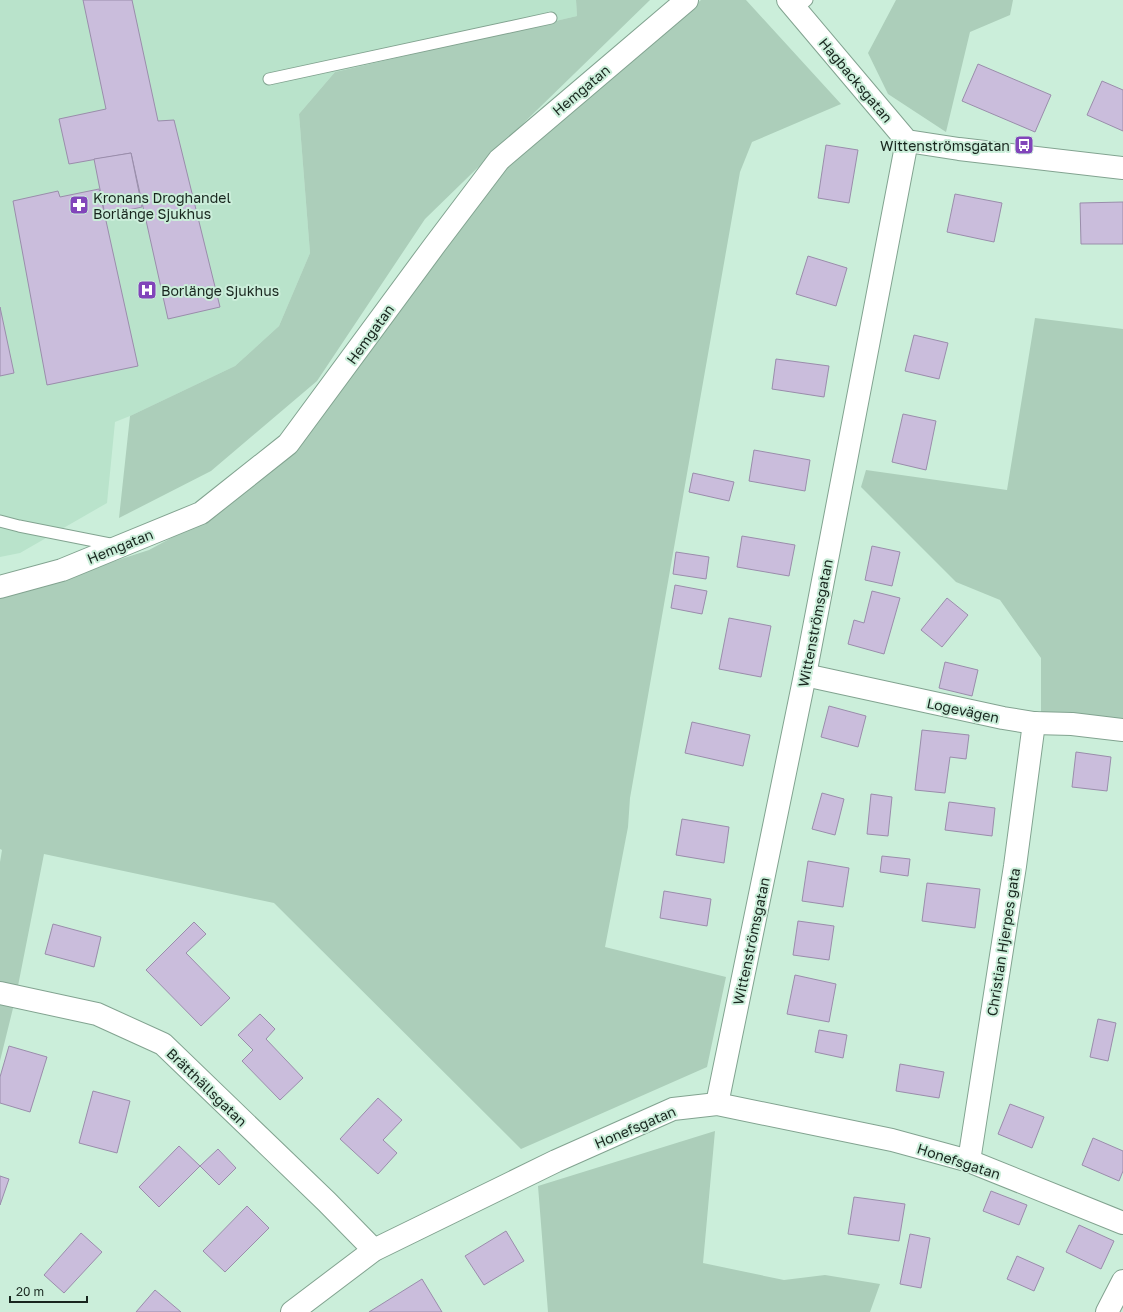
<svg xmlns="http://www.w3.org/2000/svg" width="1123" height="1312" viewBox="0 0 1123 1312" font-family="'Golos Text',sans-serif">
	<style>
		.built { fill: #b9e3cb }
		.green { fill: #acceba }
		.building { fill: #cabddc; stroke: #9a8dab }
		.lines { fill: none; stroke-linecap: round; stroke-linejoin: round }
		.service-casing { stroke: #82a390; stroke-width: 13 }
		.minor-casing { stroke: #82a390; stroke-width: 24 }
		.service { stroke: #fff; stroke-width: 11 }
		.minor { stroke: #fff; stroke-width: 22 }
		.labels { text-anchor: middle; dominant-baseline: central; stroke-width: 4; stroke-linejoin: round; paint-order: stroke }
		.street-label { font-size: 14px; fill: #18261e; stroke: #cbeeda }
		.poi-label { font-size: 14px; fill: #18261e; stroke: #cbeeda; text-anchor: start }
	</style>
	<rect width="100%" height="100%" fill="#cbeeda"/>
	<path class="built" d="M0,0h576l1,16 -242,56 -36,42 11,139 -31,73 -44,40 -105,50 -15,6 -8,81 -87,50 -20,4z"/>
	<g class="green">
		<path d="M576,0h74l-225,219 -108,162 -106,90 -92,47 11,-102 105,-50 44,-40 31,-73 -11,-139 36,-42 242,-56z"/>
		<path d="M701,0h45l95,104 -89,38 -12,30 -110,626 -2,29 -23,120 121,30 -19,90 -186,82 -247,-246 -230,-49 -28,142 -16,65v-199l2,-12 -2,-1v-251l149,-48 57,-31 90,-71 207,-278z"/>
		<path d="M896,0h117l-3,15 -40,17 -24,100 -58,-38 -20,-41z"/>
		<path d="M1035,318l88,11v393l-82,-9v-55l-41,-58 -44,-18 -95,-95 5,-17 141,20z"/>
		<path d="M715,1131l-12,132 81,17 41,-5 55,9 -10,28h-322l-10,-126z"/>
	</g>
	<g class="building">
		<path d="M83,0h49l26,121 16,-1 46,187 -52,12 -37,-166 -62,11 -10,-45 47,-10z"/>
		<path d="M978,64l73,31 -16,37 -73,-31z"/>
		<path d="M1102,81l21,9v41l-36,-16z"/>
		<path d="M826,145l32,5 -9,53 -31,-5z"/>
		<path d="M131,153l11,54 -37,8 -11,-56z"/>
		<path d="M99,189l39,177 -91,19 -34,-184 45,-10 2,6z"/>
		<path d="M955,194l47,9 -8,39 -47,-10z"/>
		<path d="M1123,202v42h-42l-1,-41z"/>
		<path d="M808,256l39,12 -11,38 -40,-12z"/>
		<path d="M0,307l14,66 -14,3z"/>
		<path d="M914,335l34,8 -9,36 -34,-8z"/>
		<path d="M776,359l53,7 -5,31 -52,-8z"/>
		<path d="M903,414l33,7 -10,49 -34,-8z"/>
		<path d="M754,450l56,10 -5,31 -56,-10z"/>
		<path d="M693,473l41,9 -5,19 -40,-9z"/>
		<path d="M742,536l53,9 -6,31 -52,-9z"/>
		<path d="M872,546l28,6 -8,34 -27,-6z"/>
		<path d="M676,552l33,5 -3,22 -33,-5z"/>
		<path d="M675,585l32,6 -5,23 -31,-6z"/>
		<path d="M872,591l28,7 -16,56 -36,-10 6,-24 10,3z"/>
		<path d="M947,598l21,17 -26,32 -21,-17z"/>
		<path d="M729,618l42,8 -10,51 -42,-8z"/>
		<path d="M945,662l33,8 -6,26 -33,-8z"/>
		<path d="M829,706l37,10 -8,31 -37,-10z"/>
		<path d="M692,722l58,13 -7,31 -58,-13z"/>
		<path d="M922,730l47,5 -3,24 -16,-2 -5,36 -30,-3z"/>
		<path d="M1076,752l35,5 -4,34 -35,-4z"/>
		<path d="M822,793l22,6 -9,36 -23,-6z"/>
		<path d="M871,794l21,3 -4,39 -21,-2z"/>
		<path d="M949,802l46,6 -3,28 -47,-6z"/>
		<path d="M682,819l47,8 -5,36 -48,-8z"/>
		<path d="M882,856l28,3 -2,17 -28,-4z"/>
		<path d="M808,861l41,7 -6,39 -41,-6z"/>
		<path d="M927,883l53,6 -5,39 -53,-7z"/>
		<path d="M664,891l47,8 -4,27 -47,-8z"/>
		<path d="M798,921l36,5 -5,34 -36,-5z"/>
		<path d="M194,922l12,12 -20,19 44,45 -29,28 -55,-56z"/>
		<path d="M53,924l48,13 -7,30 -49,-13z"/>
		<path d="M795,975l41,9 -7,38 -42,-8z"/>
		<path d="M260,1014l15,15 -9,10 37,39 -23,22 -38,-39 11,-11 -15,-15z"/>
		<path d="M1098,1019l18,4 -8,38 -18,-4z"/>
		<path d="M819,1030l28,5 -4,23 -28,-6z"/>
		<path d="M9,1046l38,11 -17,55 -30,-9v-26z"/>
		<path d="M900,1064l44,8 -5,26 -43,-7z"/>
		<path d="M93,1091l37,10 -13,52 -38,-10z"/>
		<path d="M378,1098l24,22 -19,20 14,13 -19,21 -38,-35z"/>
		<path d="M1010,1104l34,13 -12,31 -34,-14z"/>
		<path d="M1093,1138l30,13v20l-4,10 -37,-16z"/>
		<path d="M179,1146l21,20 -41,41 -20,-20z"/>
		<path d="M218,1149l18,19 -17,17 -19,-19z"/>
		<path d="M0,1176l9,3 -9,26z"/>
		<path d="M991,1191l36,14 -8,20 -36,-14z"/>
		<path d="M854,1197l51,7 -6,37 -51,-7z"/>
		<path d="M247,1206l22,22 -44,44 -22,-21z"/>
		<path d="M1079,1225l35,16 -13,28 -35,-17z"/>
		<path d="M506,1231l18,30 -40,24 -19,-29z"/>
		<path d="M81,1233l21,19 -38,41 -20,-18z"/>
		<path d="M910,1234l20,4 -9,50 -21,-4z"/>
		<path d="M1017,1256l27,12 -10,23 -27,-12z"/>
		<path d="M422,1279l20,33h-73z"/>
		<path d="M155,1290l26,22h-45z"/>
	</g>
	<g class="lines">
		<g class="service-casing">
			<g id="service">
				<path d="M796,10l11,-10"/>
				<path d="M269,79l282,-61"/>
				<path d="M0,521l19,5 96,19"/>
			</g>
		</g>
		<g class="minor-casing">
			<g id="minor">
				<path d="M788,0l119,141 52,8 164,19"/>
				<path d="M0,587l62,-17 139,-57 87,-69 146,-198 65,-86 188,-160"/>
				<path d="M805,675l198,43 31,5 38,1 51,6"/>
				<path d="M0,993l97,21 66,30 164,158 47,48"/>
				<path d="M717,1104l88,-429 102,-534"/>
				<path d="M969,1161l46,-295 19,-143"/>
				<path d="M292,1312l82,-62 182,-89 117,-52 44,-5 175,36 77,21 154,62"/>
				<path d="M1107,1312l16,-31"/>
			</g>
		</g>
		<use href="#service" class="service"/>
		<use href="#minor" class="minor"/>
	</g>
	<defs>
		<g id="bus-square" transform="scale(1)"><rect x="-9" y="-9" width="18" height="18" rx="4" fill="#8145ba" stroke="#cbeeda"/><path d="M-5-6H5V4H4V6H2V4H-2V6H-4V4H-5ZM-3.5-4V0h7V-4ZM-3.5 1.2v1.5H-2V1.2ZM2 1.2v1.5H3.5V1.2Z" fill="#fff"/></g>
		<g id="pharmacy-square" transform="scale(1)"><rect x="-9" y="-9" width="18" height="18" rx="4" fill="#8145ba" stroke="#cbeeda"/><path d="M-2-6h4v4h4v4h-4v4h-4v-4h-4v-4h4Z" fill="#fff"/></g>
		<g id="hospital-square" transform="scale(1)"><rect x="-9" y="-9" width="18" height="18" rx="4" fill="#8145ba" stroke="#cbeeda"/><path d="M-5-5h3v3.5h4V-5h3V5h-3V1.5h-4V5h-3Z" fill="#fff"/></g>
	</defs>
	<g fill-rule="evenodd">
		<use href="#bus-square" x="1024" y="145"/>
		<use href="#pharmacy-square" x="79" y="205"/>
		<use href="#hospital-square" x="147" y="290"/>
	</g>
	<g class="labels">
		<g class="street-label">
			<text transform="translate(856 80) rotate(50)">Hagbacksgatan</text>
			<text transform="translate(581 90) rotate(-40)">Hemgatan</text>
			<text transform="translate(370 334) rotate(-54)">Hemgatan</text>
			<text transform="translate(120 546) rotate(-22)">Hemgatan</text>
			<text transform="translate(815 623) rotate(-79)">Wittenströmsgatan</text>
			<text transform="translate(963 710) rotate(12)">Logevägen</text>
			<text transform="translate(751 941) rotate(-78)">Wittenströmsgatan</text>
			<text transform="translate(1003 942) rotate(-81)">Christian Hjerpes gata</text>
			<text transform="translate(207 1087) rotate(44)">Brätthällsgatan</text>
			<text transform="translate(635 1127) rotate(-23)">Honefsgatan</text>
			<text transform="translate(959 1161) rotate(18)">Honefsgatan</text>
		</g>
		<g class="poi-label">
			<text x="1010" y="145" text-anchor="end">Wittenströmsgatan</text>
			<text x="93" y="197">Kronans Droghandel<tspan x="93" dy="16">Borlänge Sjukhus</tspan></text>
			<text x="161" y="290">Borlänge Sjukhus</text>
		</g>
	</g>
	<path d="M10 1296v6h77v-6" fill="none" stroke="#18261e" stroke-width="2"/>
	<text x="16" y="1296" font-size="12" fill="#18261e" stroke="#cbeeda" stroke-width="3" paint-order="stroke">20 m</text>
</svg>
